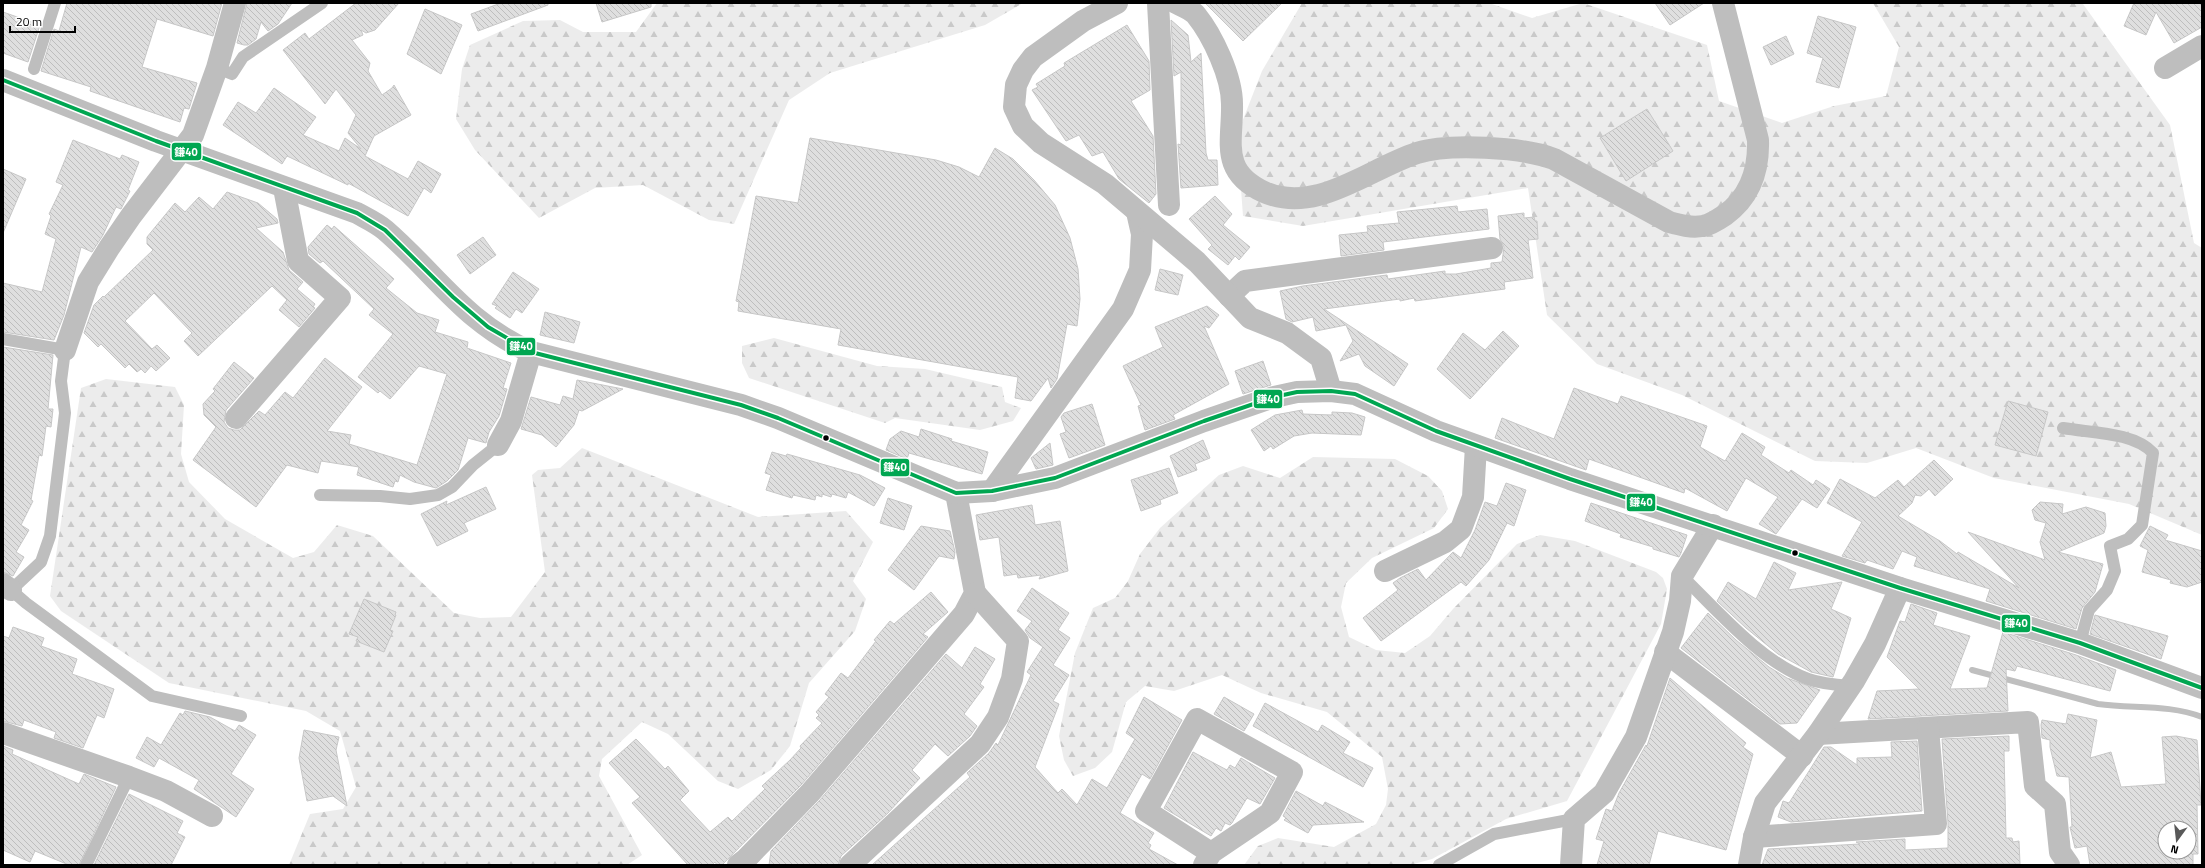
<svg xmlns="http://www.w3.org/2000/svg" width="2205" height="868" viewBox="0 0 2205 868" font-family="'Titillium Web','Noto Sans JP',sans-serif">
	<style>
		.forest { fill: url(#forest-firs) }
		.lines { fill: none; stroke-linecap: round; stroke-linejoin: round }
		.stream { stroke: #bfbfbf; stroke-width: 6 }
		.building { fill: url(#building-back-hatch); stroke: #c7c7c7; fill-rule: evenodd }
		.service { stroke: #bebebe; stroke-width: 12 }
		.minor { stroke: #bebebe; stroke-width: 22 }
		.tertiary { stroke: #bebebe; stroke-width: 22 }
		.bus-1-casing { stroke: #fff; stroke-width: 7 }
		.bus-1 { stroke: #00a651; stroke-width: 4 }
		.bus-dot { fill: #000; stroke: #fff; stroke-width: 1.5 }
		.line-badge { stroke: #fff; stroke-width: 1.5 }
		.badge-label { font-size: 11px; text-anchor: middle; font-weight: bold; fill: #fff }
	</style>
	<defs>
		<pattern id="forest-firs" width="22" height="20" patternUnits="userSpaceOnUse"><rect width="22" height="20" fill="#ececec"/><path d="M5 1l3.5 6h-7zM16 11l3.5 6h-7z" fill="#c9c9c9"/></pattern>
		<pattern id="building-back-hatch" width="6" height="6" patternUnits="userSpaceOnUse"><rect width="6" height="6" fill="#dfdfdf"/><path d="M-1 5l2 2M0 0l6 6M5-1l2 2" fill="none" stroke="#bebebe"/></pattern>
	</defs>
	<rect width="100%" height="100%" fill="#fff"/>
	<g class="forest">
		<path d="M657,3h366l-38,22 -155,48 -41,27 -55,124 -25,-4 -66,-35 -48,3 -56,30 -64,-68 -19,-31 6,-50 8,-24 53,-24 37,-1 23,12h53z"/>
		<path d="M1302,3h187l43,15 51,-15 124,42 12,56 63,22 52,-17 52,-10 13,-49 -26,-44 210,1 87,121 24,118 8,5v287l-73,-31 -135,-26 -78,-30 -49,15 -52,-2 -133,-66 -85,-31 -50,-49 -19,-127 -225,38 -60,-10 -6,-81 25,-64z"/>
		<path d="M774,338l103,28 48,3 77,18 3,15 16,6 -8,13 -33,9 -85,-12 -10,5 -136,-45 -7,-15v-17z"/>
		<path d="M106,379l69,8 9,18 -3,49 8,28 36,37 68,39 21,-6 23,-27 36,11 81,77 26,5 31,-1 34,-45 -13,-97 6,-5 22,-2 22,-20 176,69 88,-6 27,31 -20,39 13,18 -11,32 -46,52 -19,63 -19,24 -33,19 -20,-8 -50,-47 -26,-12 -40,37 -3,17 43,79 -15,10h-338l21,-51 33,-5 13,-22 -16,-56 -34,-20 -137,-28 -108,-72 -11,-15 31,-208z"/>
		<path d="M1313,457l82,2 33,17 14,15 6,18 -14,19 -62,30 -26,25 -5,24 8,30 27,13 29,3 25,-17 23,-27 64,-65 23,-9 35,6 81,31 7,6 4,11 -6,35 -94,177 -61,18 -74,40 -22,6h-166l14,-19 20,-8 56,9 42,-23 10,-19 2,-16 -6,-32 -55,-45 -66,-19 -39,-18 -48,16 -29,-5 -19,16 -14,50 -17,16 -22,8 -9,-16 -5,-24 16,-83 18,-45 22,-10 13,-17 12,-27 20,-26 59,-53 24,-9 37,12z"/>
	</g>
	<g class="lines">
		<path class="stream" d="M1972,670l126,34c34,5 71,0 104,13"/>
	</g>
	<g class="building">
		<path d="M67,3h155l-9,33 -56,-17 -15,48 55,16 -8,26 -5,-1 -4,14 -90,-31 1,-4 -50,-16 13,-42 5,2z"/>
		<path d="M247,3h45l-14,21 -10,7 -7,-9 -5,17 -8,6h-4l-7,-2z"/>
		<path d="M356,3h43l-24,27 -9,3 -5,-3 2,5 -11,5 18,23 -2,8 14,24 10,-7 2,-3 17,30 -37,21 -9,20 43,23 10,-18 23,13 -10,19 -7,-5 -16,28 -60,-33v2l-61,-29 -5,8 -59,-39 15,-23 18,11 18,-25 42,29 -13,18 36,16 6,-13 16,11 -13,-16 8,-18 -20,-26 -11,15 -42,-54 22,-17 4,6z"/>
		<path d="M501,3h47v2l-70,26 -7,-17z"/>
		<path d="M596,3h55v4l-49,15z"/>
		<path d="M1205,3h77l-39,38z"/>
		<path d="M1655,3h49l-34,22z"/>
		<path d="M2134,3h68v24l-28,16 -18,-31 -10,23 -22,-9z"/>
		<path d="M425,9l37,16 -21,49 -34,-20z"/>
		<path d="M3,12l37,13 -12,37 -25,-9z"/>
		<path d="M1818,16l38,11 -17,61 -23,-6 7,-24 -16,-5z"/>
		<path d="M1171,20l17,15 3,27 10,-9 5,100 2,7h9l1,25 -37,3 -3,-44 3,1v-73l-7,4z"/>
		<path d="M1127,25l22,36 1,29 -19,11 22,35 3,58 -7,9 -30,-24 -16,-27 -11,4 -13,-21 -13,6 -34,-51 6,-3 -2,-3 29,-18 -1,-3z"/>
		<path d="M1786,36l8,18 -23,11 -8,-18z"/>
		<path d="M1647,109l26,42 -47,30 -26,-43z"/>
		<path d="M810,138l126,22 23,7 20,10 16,-29 18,11 21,21 21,25 15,33 8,31 2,30 -3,27 -10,-2 -10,55 -6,9 -3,-10 -17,23 -16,-3 3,-21 -180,-32 3,-16 -103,-18 1,-9 -3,-1 20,-105 42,7z"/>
		<path d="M73,140l47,19 2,-4 17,7 -11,28 2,1 -9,18 -5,-2 -13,28 -11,17 -11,-5 -17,68 -10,25 -51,-8v-49l39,9 14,-53 -11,-5 6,-18 -2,-2 14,-29 -7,-3z"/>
		<path d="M3,169l23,10 -23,54z"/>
		<path d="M227,192l31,11 19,16 1,4 -22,5 27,24 6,18 14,12 -6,7 18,15 -2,3 2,1 -16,19 -20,-17 8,-10 -15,-14 -74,70 -14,-15 8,-8 -38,-40 -29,28 27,28 5,-4 13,13 -14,13 -5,-5 -6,7 -4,-4 -4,3 -8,-8 -4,4 -24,-24 -3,3 -14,-14 10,-28 9,-9 1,1 49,-47 -6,-6v-7l28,-34 10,9 14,-15 14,12z"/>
		<path d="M1215,196l17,18 -9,11 27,22 -11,13 -4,-4 -7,9 -20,-16 4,-4 -23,-26z"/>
		<path d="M1457,206l1,6 29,-3 2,20 -106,13 1,8 -43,6 -2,-21 29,-3 -1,-6 32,-3 -2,-11z"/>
		<path d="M1524,213v5l10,-1 1,4h2l1,18 -10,1 5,38 -29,4 1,7 -90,12 -1,-3 -14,3v-2l-76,10 84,55 -14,22 -29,-20 -6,-12 -19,7 13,-20 -7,-16 -30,6 -3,-14 -21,5 -6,-3 -6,-28 23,-5 84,-11 1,4 57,-8v3h11l35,-6v-5l11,-1 2,-15 -4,-8 -2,-23z"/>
		<path d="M327,225l5,4 2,-3 60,53 -8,9 31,25 22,7 -4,12 33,10 -1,6 44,15 -8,25 4,1 -8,27 -10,16 -3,11 -18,-5 -10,32 -11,11 -11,7 -22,-6 -14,-7 -2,7 -3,-1 -2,6 -36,-12 2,-8 -38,-6 -3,12 -31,-8 -31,42 -63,-47 23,-33 -12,-12 -1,-11 12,-13 -2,-2 21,-27 20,16 -28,32 -2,12 4,6 6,2h6l19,-19 6,4 20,-23 8,6 32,-40 37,29 -35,44 24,4 -2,9 68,21 30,-91 -28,-8 -29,33 -10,-8 -2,2 -20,-16 35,-43 -24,-19 5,-6 -51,-48 -3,2 -11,-9 -1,-7z"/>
		<path d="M483,237l13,18 -26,19 -13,-19z"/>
		<path d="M1160,269l23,6 -5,20 -23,-5z"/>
		<path d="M513,272l26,17 -17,24 -6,-4 -6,9 -15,-10 2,-2 -5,-2z"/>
		<path d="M1207,306l12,9 -10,13 -5,-2 25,58 -56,31 2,4 -30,11 -7,-24 3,-1 -18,-39 40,-19 -8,-20z"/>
		<path d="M545,312l35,10 -6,21 -34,-8z"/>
		<path d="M1503,331l16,15 -49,53 -33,-30 26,-36 22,17z"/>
		<path d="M3,347l50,8 -5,54h5l-2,18 -5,-1 -4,30 -3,-1 -8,45 2,1 -12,24 8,5 -13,22 8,5 -11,19 -10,-4z"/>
		<path d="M1263,361l8,24 -28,9 -8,-23z"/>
		<path d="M577,380l46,9 -41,22 -3,-1 -5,15 -18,22 -14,-12 -21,-6 10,-32 29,8 3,-9 10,3z"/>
		<path d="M1574,388l44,16 3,-8 86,30 -7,21 25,14 17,-28 23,14 -4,8 28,18 2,-3 22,15 3,-5 14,9 -13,19 -15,-9 -26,35 -17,-10 19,-27 -32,-19 -19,33 -42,-23 -1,5 -95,-34 -3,11 -91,-32 7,-20 52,21z"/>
		<path d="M2008,401l40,11 -12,44 -41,-11z"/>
		<path d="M1092,404l13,41 -36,13 -9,-24 6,-2 -5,-15 3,-4z"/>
		<path d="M1302,410l1,4 29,1v-3l20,1 13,4 -4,18 -49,-2 -18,3 -21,13 -2,-3 -7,5 -13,-21 24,-15z"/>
		<path d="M921,429l31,10 -1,2 37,11 -6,22 -73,-21 -2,6 -21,-9 4,-11 11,-8 18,6z"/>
		<path d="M1203,440l7,18 -15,6 2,6 -19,7 -8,-21z"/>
		<path d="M1050,443l3,22 -17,4 -5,-11z"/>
		<path d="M772,452l14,4 1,-2 73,21 25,13 -11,18 -26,-14 -2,6 -14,-4 -1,3 -9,-3v3l-6,-2 -1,5 -22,-5 -1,3 -26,-8 5,-15 -6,-2z"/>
		<path d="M1934,460l19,19 -18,17 -6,-7 -8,7 -6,-1 -3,8 -14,13 42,25 17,13 1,-2 61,36 -51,-56 77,28 -5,-18 6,-19 -11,-3 -3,-10 8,-8 23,2 -1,10 24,-7 19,6 1,13 -2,7 -46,19 45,12 -8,28 -13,16 -6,21 -90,-28 4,-12 -76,-23 3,-9 -15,-6 -9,18 -26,-9 -2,3 -23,-7 20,-34 -35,-19 13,-24 35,19 23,-18 6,7z"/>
		<path d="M1169,468l9,25 -18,7 1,4 -20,7 -10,-31z"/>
		<path d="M1506,483l20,7 -12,36 -7,-3 -18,37 -23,26 -5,-4 -80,59 -18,-23 35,-28 -5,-7 7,-5 18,-9 8,11 27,-28 8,6 14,-28 10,-28 12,4z"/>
		<path d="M486,487l10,22 -32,14 4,8 -31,15 -16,-32 26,-13 -1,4z"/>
		<path d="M888,498l24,8 -8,24 -24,-7z"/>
		<path d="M1591,503l96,32 -6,18 -2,4 -26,-8v-2l-33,-10 1,-3 -36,-13z"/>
		<path d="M1032,505l3,20 25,-4 8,50 -29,8 2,-4 -23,3 -1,-4 -13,2 -5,-39 -19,3 -4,-25z"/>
		<path d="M921,526l29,5 5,21 -1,7 -15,-3 -25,34 -26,-20z"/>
		<path d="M2150,526l18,9 -3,5 37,11v31l-15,5 -17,-4 1,-3 -29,-8 6,-22 -8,-4z"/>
		<path d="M1774,562l22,11 -8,17 54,-8 -11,27 20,9 -18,59 -22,-5 -33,-18 -32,-26 -29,-27 11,-19 28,17z"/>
		<path d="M1032,588l37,25 -11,17 12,8 -17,27 16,10 -16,26 6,3 -24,63 23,26 4,-4 15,16 15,-26 15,9 28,-49 -9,-6 18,-36 38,23 -32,59 -8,-5 -22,39 34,20 -6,10 3,2 -2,4 29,16h-306l98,-88 -3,-4 22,-20 7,-10 2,2 33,-70 -4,-3 16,-25 -13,-9 -5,-8 7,-9 -15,-10z"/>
		<path d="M931,592l17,20 -25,22 5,3 -127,148 -79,80h-5l-2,-3 -3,3h-24l-56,-62 8,-6 -31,-34 27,-24 29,30 3,-3 21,25 -9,9 30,32 18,-15 4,4 33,-32 -3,-3 28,-26 11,-12 -1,-2 22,-23 -6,-5 3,-3 -3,-3 13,-15 -4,-3 16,-21 7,5 28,-37 -2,-1 16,-19 4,3z"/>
		<path d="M364,599l32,13 -1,3h1l-6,15 3,1 -9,21 -28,-11 2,-4 -9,-3z"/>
		<path d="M1911,604l26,9 -4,12 37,11 -20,53 37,-1 16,-56 73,23 40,15 -6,21 -93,-25 -2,5 -9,-2 2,42 -140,8 9,-28 42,-2 -32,-32 13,-36 5,1z"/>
		<path d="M1708,613l28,27 33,27 18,11 33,12 -23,33 -17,1 -99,-76z"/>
		<path d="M2095,615l73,21 -7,23 -71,-25z"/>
		<path d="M13,627l31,11 -3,8 36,13 -5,15 42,15 -10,29 -7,-3 -14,33 -29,-10 2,-6 -32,-12 -2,6 -19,-5v-85l6,2z"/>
		<path d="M975,647l20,12 -15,25 4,3 -20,27 13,12 -7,10 -22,20 -13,-12 -23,26 8,8 -32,35 -47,43 -3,9h-69l2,-14 48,-50 127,-147 16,14z"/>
		<path d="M1670,678l76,65 -3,4 10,7 -27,96 -68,-19 -9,34h-52l7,-24 -8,-2 10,-30 6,2 7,-18 27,-48 1,1z"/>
		<path d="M1224,697l30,17 -10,17 -30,-17z"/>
		<path d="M1265,703l53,29 4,-7 28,17 -7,11 30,15 -10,19 -110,-61z"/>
		<path d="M185,711l25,6 25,14 4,-6 17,10 -25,39 23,15 -18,28 -42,-28 5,-9 -40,-22 -5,9 -18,-9 11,-21 14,8 19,-32 3,2z"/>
		<path d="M2068,714l29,6 -7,38 21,-6 10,35 45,-3 -4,-47 14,-1 21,4 4,65h-4l1,49h-5v11h-103l-3,-19 -12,2 -5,-21h2l-3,-50 -12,-1 -7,-29v-7l-8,-2 -1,-13 1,-5 24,4zM2165,828h24v24h-24z"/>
		<path d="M304,730l35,7 -3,13 11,56 -14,-10 -26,5 -8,-43z"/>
		<path d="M2009,736v15h-5l2,87h6l1,4 6,-1 1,23 -258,1 6,-16 92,-5 -4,-2 49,-3v11l43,-2v-25l-6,-84z"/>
		<path d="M1917,741l5,70 -131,11 -13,-5 5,-16 6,2 35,-56h7l26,18v-7l35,-1 -1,-15z"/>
		<path d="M3,746l10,4 -1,4 67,30 5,-10 32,13 -37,78h-10l-34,-14 -5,11 -27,-12z"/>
		<path d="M1193,752l34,18 3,-5 5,3 6,-10 34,20 -15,26 -13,-6 -15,25 -2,2 -5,-2 -4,8 -5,-3 -5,8 -47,-28z"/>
		<path d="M1296,791l27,15 2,-4 39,20 -51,3 -5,8 -24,-13 2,-2 -3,-2z"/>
		<path d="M129,794l54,27 -6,12 8,4 -14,28h-77z"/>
	</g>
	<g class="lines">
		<g class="service">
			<path d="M217,68l15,6 11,-17 79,-54"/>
			<path d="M34,69l21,-66"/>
			<path d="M3,339l62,11 -4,31 4,32 -15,123 -9,26 -30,28 15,13 126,93 89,20"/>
			<path d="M2063,428c28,5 71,4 90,25l-11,72 -14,14 -18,7 5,25 -8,19 -18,20 -9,33"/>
			<path d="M320,495l60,1 30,3 28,-4 14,-8 21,-22 25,-20"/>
			<path d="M1682,576c35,34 79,86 126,103 14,5 28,6 42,7"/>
			<path d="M86,865l43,-88"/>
			<path d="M1439,865l55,-31 80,-15"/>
		</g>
		<g class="minor">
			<path d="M1158,3l11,202"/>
			<path d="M2165,68l37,-22"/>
			<path d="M1229,296l16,-15 247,-33"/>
			<path d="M65,350l23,-68 21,-34 22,-32 62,-81 24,-67 18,-65"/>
			<path d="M236,418l104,-120 -42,-37 -14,-73"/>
			<path d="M498,445l13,-24 20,-69"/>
			<path d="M992,491l131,-182 17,-39 2,-36 -5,-22"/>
			<path d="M1385,571l60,-29 16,-13 12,-32 3,-51"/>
			<path d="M3,584l8,6"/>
			<path d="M1665,652l137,104"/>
			<path d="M3,733l126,44 37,14 46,25"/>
			<path d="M1818,734l210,-12 7,64 20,18 5,48 9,13"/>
			<path d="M1754,837l182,-13 -8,-96"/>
			<path d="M738,865l8,-6 64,-66 154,-179 11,-21 -19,-100"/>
			<path d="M850,865l130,-121 18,-27 14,-38 6,-38 -43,-48"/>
			<path d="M1204,865l7,-12 59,-40 22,-41 -95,-53 -51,92 65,42"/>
			<path d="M1571,865l3,-46 30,-26 32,-56 37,-105 7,-31 2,-25 31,-51"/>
			<path d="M1749,865l5,-28 11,-34 53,-69 36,-53 21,-37 25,-56"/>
		</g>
		<g class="tertiary">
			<path d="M1117,3l-34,18 -50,36 -10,13 -7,15 -2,22 9,19 18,17 64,41 92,78 53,56 37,15 34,25 10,33"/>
			<path d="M1176,3c6,3 16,7 20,12 17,21 36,62 36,89 1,37 -13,67 32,88 52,23 104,-23 153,-39 32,-10 105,-6 137,6l115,63c11,3 22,6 34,4 7,-1 16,-7 22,-11 25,-18 34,-45 33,-75l-35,-137"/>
			<path d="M3,80l153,61 201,72c9,5 20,10 28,17 52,45 80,93 146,122l210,53 37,13 178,75 36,-2 63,-13 149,-57 70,-24 23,-5 34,-1 24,3 81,37 134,48 330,109 180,55 122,45"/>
		</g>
		<g class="bus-1-casing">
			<path id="bus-1" d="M3,80l153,61 201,72 28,17 68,67 35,30 43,25 210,53 37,13 178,75 36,-2 63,-13 149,-57 70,-24 23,-5 34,-1 24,3 81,37 134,48 330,109 180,55 122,45"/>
		</g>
		<use href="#bus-1" class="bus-1"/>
	</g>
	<g class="bus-dot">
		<circle cx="826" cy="438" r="3.5"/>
		<circle cx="1795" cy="553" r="3.5"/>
	</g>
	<g class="line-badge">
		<rect x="171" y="142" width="31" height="19" rx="4" fill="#00a651"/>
		<rect x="506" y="337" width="30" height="19" rx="4" fill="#00a651"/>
		<rect x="1253" y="389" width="30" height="20" rx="4" fill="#00a651"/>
		<rect x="880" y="458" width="30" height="19" rx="4" fill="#00a651"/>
		<rect x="1626" y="493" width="30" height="19" rx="4" fill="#00a651"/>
		<rect x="2001" y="614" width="30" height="19" rx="4" fill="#00a651"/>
	</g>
	<g class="badge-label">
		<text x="186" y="156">鎌40</text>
		<text x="521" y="350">鎌40</text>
		<text x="1268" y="403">鎌40</text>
		<text x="895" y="471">鎌40</text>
		<text x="1641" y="506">鎌40</text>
		<text x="2016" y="627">鎌40</text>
	</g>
	<rect width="2205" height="868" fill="none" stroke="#000000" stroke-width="8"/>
	<g transform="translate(2177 840) rotate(195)"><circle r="19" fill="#ffffff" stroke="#999999"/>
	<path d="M0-3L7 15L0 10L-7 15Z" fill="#595959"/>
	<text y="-6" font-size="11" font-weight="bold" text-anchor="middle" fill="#000000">N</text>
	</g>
	<path d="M10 26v6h65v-6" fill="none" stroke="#000000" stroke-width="2"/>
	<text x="16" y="26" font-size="12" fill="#000000" stroke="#ffffff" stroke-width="3" paint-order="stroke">20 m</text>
</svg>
